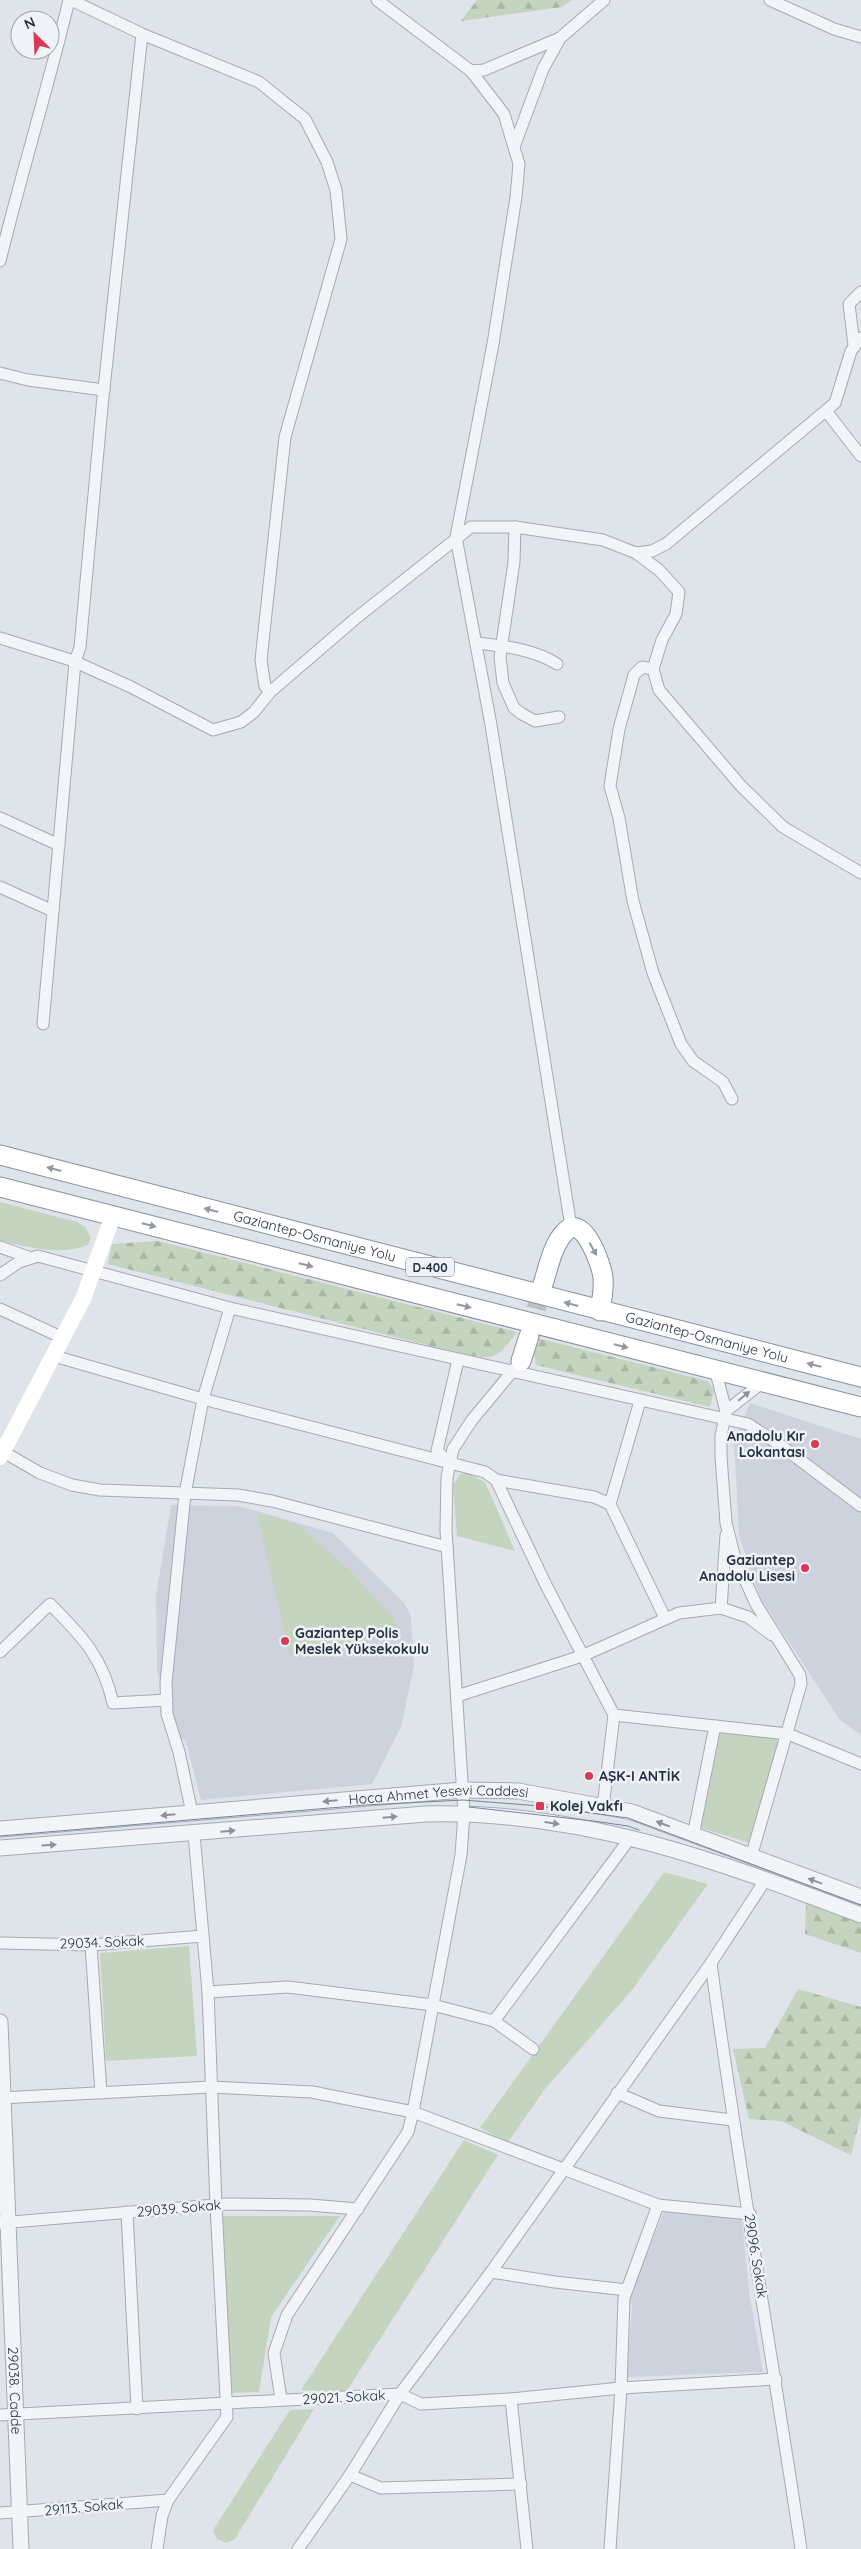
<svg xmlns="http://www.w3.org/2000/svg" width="861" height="2549" viewBox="0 0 861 2549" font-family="Quicksand,sans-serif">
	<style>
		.built { fill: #cdd2dc }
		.green { fill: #c5d4bf }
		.forest { fill: url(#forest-firs) }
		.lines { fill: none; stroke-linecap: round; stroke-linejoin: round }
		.trunk-tunnel { stroke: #babfc8; stroke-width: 19; stroke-dasharray: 19 9; stroke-linecap: butt }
		.minor-casing { stroke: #a4aab4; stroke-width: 13 }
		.tertiary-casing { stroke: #a4aab4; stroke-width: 17 }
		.trunk-casing { stroke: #8591a2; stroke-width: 21 }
		.minor { stroke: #f2f4f7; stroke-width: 11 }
		.tertiary { stroke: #f2f4f7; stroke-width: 15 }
		.secondary { stroke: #fff; stroke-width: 16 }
		.trunk { stroke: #fff; stroke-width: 19 }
		.tram { stroke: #778395; stroke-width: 1 }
		.oneway { fill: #9298a0 }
		.oneway2 { fill: #8c929c }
		.poi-dot { fill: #da3953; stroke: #eff2f7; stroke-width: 2 }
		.labels { text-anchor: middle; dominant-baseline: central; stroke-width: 5; stroke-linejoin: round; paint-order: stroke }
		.shield { fill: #eff2f7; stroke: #626b78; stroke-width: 1 }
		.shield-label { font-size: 12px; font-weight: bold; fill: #263142 }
		.street-label { font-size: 14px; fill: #263142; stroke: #eff2f7 }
		.poi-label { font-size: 14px; font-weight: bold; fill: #263142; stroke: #eff2f7; text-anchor: start }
	</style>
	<defs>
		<pattern id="forest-firs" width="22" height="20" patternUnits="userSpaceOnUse" patternTransform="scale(1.25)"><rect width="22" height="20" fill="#c5d4bf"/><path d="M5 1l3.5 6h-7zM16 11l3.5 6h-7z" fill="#a9b6a5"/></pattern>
	</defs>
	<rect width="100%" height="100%" fill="#dfe3ea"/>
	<g class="built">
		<path d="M750,1403l111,36v296l-21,-15 -79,-121 -22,-63 -5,-97z"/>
		<path d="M171,1505l68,1 94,27 71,70 7,13 3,50 -13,61 -29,57 -171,16 -15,-59 -14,-7 -15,-64 -1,-74z"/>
		<path d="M664,2212l78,7 7,73 14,80 -136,5 5,-71 -2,-12z"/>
	</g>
	<g class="green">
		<path d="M0,1202l77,20 8,5 6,11 -3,7c-29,11 -58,2 -88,-4z"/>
		<path d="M467,1473l18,9 30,69 -58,-15 -4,-51 7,-11z"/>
		<path d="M257,1514l22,4 19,7 52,45 44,49 6,16 -110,20z"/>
		<path d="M720,1733l56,5 3,8 -29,97 -49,-15z"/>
		<path d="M664,1872l44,12 -76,106 -87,99 -37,53 -28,-14z"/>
		<path d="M189,1946l8,110 -91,5 -6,-108z"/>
		<path d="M464,2140l34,15 -152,237 -45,-2z"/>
		<path d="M223,2216h117l-69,101 -12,75 -31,1z"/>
		<path d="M314,2409l-79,130 -9,4 -9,-4 -4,-9 77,-120z"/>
	</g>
	<g class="forest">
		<path d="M477,0h95l-10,7 -101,14z"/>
		<path d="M158,1241l359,91c-23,31 -23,27 -59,21l-350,-89 4,-20z"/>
		<path d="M537,1338l171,43 6,10 -4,16 -174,-42 -2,-12z"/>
		<path d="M806,1902l55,19v32l-56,-19z"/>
		<path d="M798,1989l63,18v108l-10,40 -70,-34 -32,-2 -16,-70 32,-1z"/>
	</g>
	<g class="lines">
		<path class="trunk-tunnel" d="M529,1336l13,-49"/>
		<g class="minor-casing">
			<g id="minor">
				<path d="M71,0l71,34 117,48 46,37 22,43 9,28 5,49 -56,198 -24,223 4,26 5,6"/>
				<path d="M377,0l94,71 33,43 15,50 -3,33 -23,147 -37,193 35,188 80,502"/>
				<path d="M770,0l64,29 27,8"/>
				<path d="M471,71l13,-1 76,-32"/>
				<path d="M514,147l29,-78 17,-31 44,-38"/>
				<path d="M0,261c21,-87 48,-173 69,-261"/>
				<path d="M854,345l-5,-41 12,-12"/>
				<path d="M0,373l28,7 76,10"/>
				<path d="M826,411l35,45"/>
				<path d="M515,527l-1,35 -14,95 3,26 11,25 8,6 13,7 24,-4"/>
				<path d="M636,553l16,-2 14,-7 169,-141 16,-52 10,-13"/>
				<path d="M0,638l71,22 60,27 82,43 28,-8 13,-10 16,-20 85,-73 116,-92h44l88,13 33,13 23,17 20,22 -3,22 -14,26 -9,29 6,21 82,96 42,41 78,46"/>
				<path d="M476,643c27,3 58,6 81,21"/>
				<path d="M653,669l-11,-2 -8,8 -15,54 -9,57 9,32 14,83 20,72 28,71 12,17 30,21 9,17"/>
				<path d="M0,818l59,27"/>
				<path d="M0,887l53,24"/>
				<path d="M43,1024l32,-362 5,-15 22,-240 40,-373"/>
				<path d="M0,1247l28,10"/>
				<path d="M0,1275l19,-13 19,-6 192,52 518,116 32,21 81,61"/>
				<path d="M0,1309l63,29"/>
				<path d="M54,1356l149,43 282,73 11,8 50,105 68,130 -11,92"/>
				<path d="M715,1369l11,42 -5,25v21l5,66 9,35 21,46 44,71 1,9 -50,173"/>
				<path d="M726,1411l37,-29"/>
				<path d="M0,1450l40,23 32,12 28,5 138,5 34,6 175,46"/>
				<path d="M448,1462l-11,-11 21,-91"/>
				<path d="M496,1480l98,17 16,7 55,114"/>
				<path d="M610,1504l30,-103"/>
				<path d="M721,1608l5,-73"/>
				<path d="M0,1652l50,-48c32,32 53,54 63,99l54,-3"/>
				<path d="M457,1696l125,-40 97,-43 42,-5 27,9 24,18"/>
				<path d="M614,1715l174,19 73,30"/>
				<path d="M192,1813l-13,-61 -12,-38 -1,-31 19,-189 18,-95 27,-91"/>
				<path d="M693,1836l22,-110"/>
				<path d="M0,1943l91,2 112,-9"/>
				<path d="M91,1945l10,148"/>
				<path d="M711,1963c26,196 61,390 90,586"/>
				<path d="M208,1992l80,-5 145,18 61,16 39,28"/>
				<path d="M494,2021l137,-184"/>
				<path d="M617,2093l42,18 73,9"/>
				<path d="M0,2098l211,-11 101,5 101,20 245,93 92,9"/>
				<path d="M127,2212l10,197"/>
				<path d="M0,2223l227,-19 83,1 48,4"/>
				<path d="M491,2272l64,10 72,8"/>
				<path d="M281,2399l-7,-46 13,-38 121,-183 5,-20 48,-257 3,-42 -18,-283 1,-53 6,-28 19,-29 49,-59"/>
				<path d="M511,2399l16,150"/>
				<path d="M0,2415l400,-21 21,10 90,-5 110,-11 155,-9"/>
				<path d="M350,2475l31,13 140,-4"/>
				<path d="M0,2513l168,-13"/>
				<path d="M157,2549l5,-33 6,-16 59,-83 -11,-212 -8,-213 -14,-158"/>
				<path d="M298,2549l52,-74 50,-81 91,-122 220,-309 55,-84"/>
				<path d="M610,2549l11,-161 3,-90 34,-93"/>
			</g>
		</g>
		<g class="tertiary-casing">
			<g id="tertiary">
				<path id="s1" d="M0,1829l463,-39 55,1 114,21 229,85"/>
				<path d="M0,1848l426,-34c156,-4 292,47 435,101"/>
				<path id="s2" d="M0,2022l21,527"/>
			</g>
		</g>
		<g class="trunk-casing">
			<g id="trunk">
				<path id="s3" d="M0,1155l861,222"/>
				<path d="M0,1187l861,220"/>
				<path d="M542,1287c6,-17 10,-43 24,-56 18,-17 35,33 37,46 1,11 -1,23 -3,34"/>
				<path d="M521,1361l8,-25"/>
			</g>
		</g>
		<use href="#minor" class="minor"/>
		<use href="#tertiary" class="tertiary"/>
		<path class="secondary" d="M0,1457l83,-158 30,-83"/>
		<use href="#trunk" class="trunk"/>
		<g class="tram">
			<path d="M469,1807l124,14 35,5 11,4"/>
			<path d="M0,1836l365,-31 98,-5 77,6 88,12 233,87"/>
		</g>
	</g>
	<defs><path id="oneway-solid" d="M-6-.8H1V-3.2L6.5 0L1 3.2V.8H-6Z" transform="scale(1.25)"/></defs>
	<g class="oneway">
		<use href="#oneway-solid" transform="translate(54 1169) rotate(-165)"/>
		<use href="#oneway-solid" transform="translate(211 1210) rotate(-165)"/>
		<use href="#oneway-solid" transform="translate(149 1225) rotate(14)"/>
		<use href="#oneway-solid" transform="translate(593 1249) rotate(61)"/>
		<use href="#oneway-solid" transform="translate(306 1265) rotate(14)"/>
		<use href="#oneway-solid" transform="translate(571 1304) rotate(-165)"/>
		<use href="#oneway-solid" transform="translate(464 1306) rotate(14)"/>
		<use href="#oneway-solid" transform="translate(621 1346) rotate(14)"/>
		<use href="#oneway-solid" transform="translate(814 1365) rotate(-166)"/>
	</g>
	<g class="oneway2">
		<use href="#oneway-solid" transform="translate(744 1396) rotate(-39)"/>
		<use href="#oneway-solid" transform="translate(330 1801) rotate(175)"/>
		<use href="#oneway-solid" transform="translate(168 1815) rotate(175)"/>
		<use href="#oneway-solid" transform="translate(390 1817) rotate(-5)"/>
		<use href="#oneway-solid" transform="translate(552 1823) rotate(8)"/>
		<use href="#oneway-solid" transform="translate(663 1824) rotate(-159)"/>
		<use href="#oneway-solid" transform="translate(228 1831) rotate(-5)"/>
		<use href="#oneway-solid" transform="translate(49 1845) rotate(-4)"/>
		<use href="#oneway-solid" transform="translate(815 1881) rotate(-160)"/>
	</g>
	<g class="poi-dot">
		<circle cx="815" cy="1444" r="5"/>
		<circle cx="805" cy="1568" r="5"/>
		<circle cx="285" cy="1641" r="5"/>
		<circle cx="589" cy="1776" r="5"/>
		<rect x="535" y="1801" width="10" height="10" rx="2.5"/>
	</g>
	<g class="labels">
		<rect class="shield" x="406" y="1257.5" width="48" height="19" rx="4"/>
		<g class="shield-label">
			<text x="430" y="1267">D-400</text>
		</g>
		<g class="street-label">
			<text stroke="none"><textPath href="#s3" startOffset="325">Gaziantep-Osmaniye Yolu</textPath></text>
			<text stroke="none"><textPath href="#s3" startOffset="730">Gaziantep-Osmaniye Yolu</textPath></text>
			<text stroke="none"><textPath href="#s1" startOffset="440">Hoca Ahmet Yesevi Caddesi</textPath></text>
			<text transform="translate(102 1942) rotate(-2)">29034. Sokak</text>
			<text transform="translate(179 2208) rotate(-5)">29039. Sokak</text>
			<text transform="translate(756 2256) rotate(81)">29096. Sokak</text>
			<text stroke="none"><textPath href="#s2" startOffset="369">29038. Cadde</textPath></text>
			<text transform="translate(344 2397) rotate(-3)">29021. Sokak</text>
			<text transform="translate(84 2507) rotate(-5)">29113. Sokak</text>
		</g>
		<g class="poi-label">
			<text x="805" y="1436" text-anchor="end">Anadolu Kır<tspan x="805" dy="16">Lokantası</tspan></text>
			<text x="795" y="1560" text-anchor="end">Gaziantep<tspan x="795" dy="16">Anadolu Lisesi</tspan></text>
			<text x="295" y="1633">Gaziantep Polis<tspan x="295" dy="16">Meslek Yüksekokulu</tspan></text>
			<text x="599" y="1776">AŞK-I ANTİK</text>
			<text x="550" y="1806">Kolej Vakfı</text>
		</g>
	</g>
	<g transform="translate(35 35) rotate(336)"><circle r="24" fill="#eff2f7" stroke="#9fa5af"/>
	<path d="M0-4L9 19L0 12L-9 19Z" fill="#da3953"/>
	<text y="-8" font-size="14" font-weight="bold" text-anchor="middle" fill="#263142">N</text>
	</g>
</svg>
